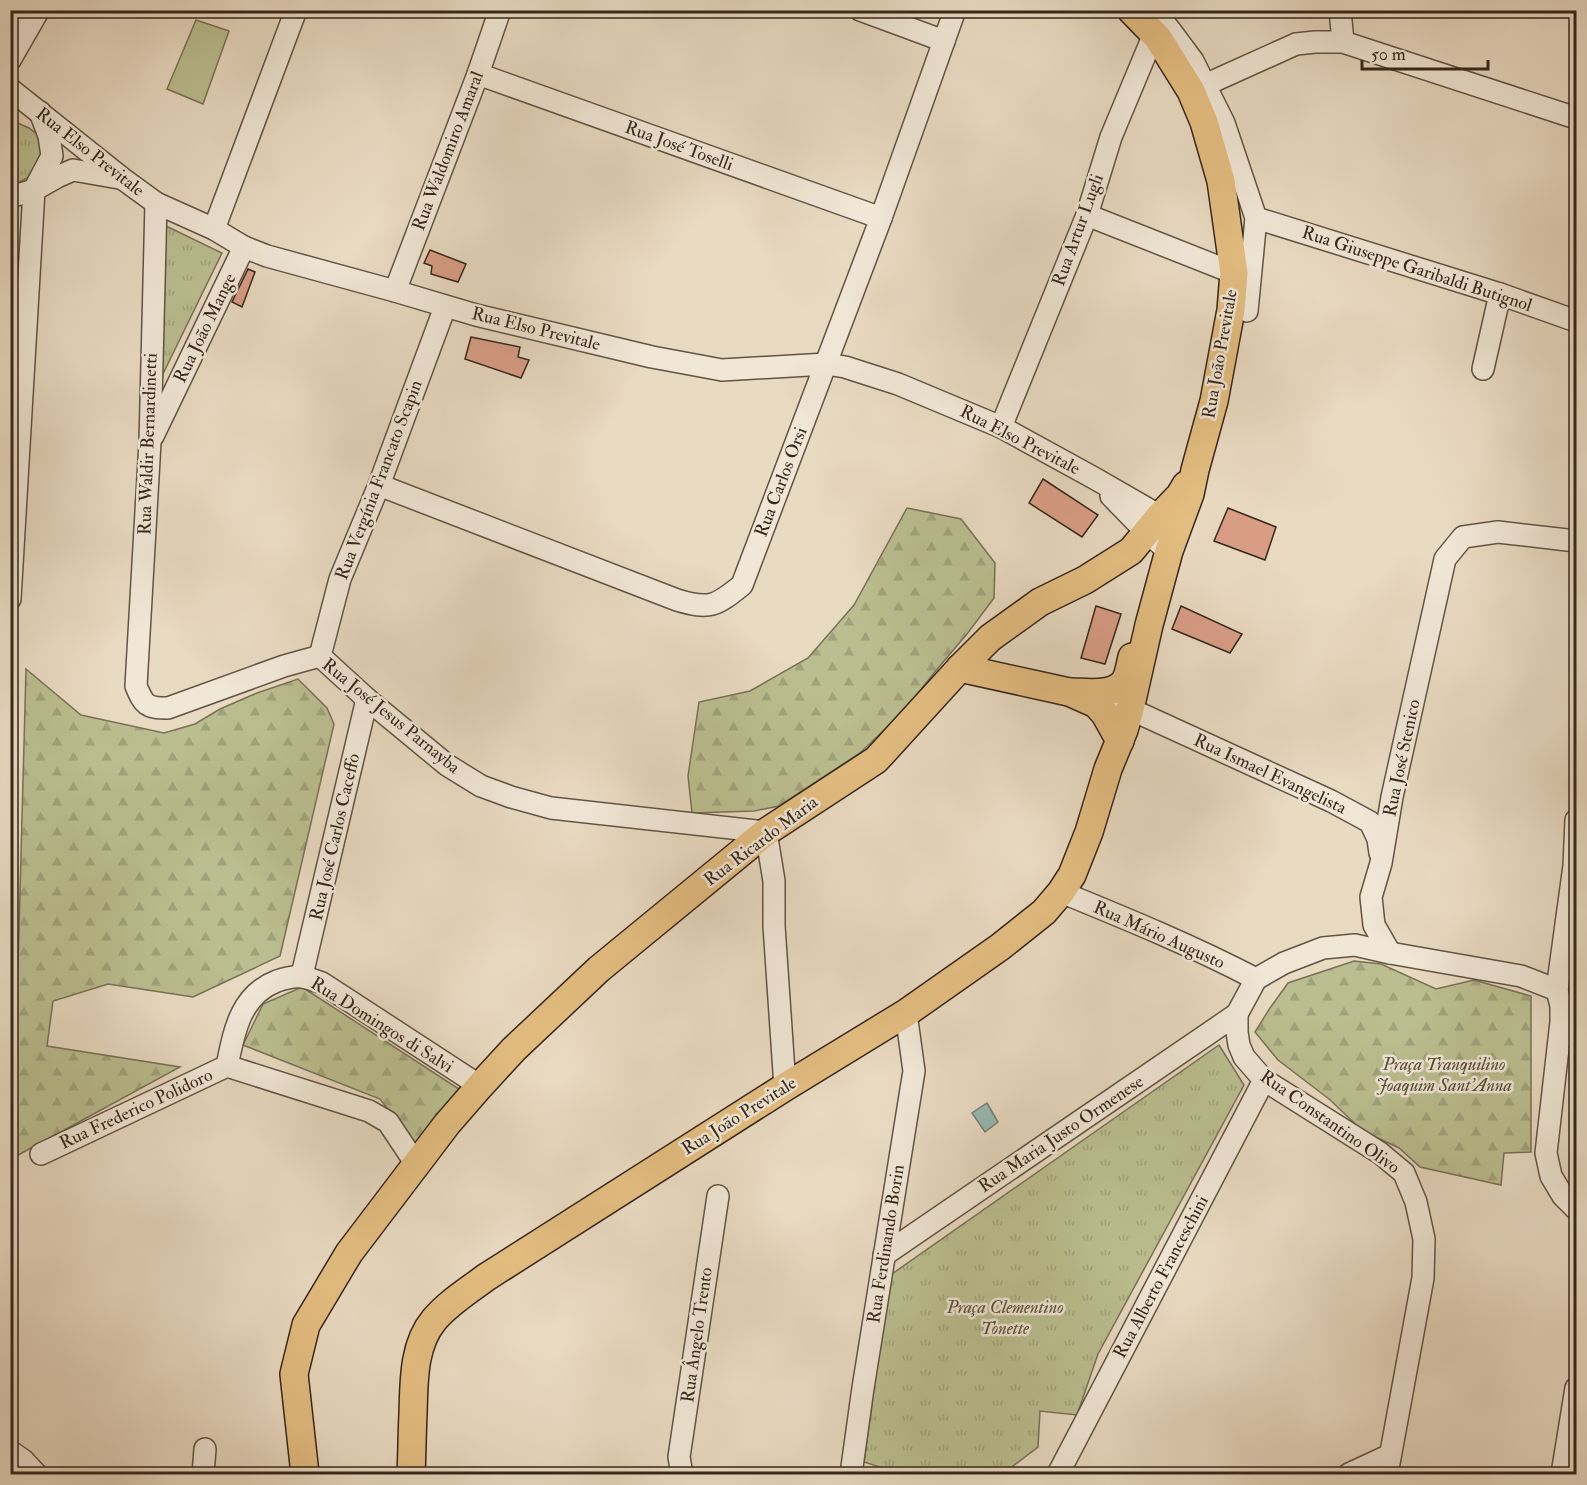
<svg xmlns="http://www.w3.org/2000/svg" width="1587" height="1485" viewBox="0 0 1587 1485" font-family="'IM FELL Double Pica',serif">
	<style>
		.grass { fill: url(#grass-tufts); stroke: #787256; stroke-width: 1.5 }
		.forest { fill: url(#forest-firs); stroke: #787256; stroke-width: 1.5 }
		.garden { fill: #bbbe90; stroke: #787256; stroke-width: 1.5 }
		.water { fill: #97bbb3; stroke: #708076; stroke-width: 1.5 }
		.building { fill: #da9e87; stroke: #36271b; stroke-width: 1.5 }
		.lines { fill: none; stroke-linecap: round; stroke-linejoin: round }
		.minor-casing { stroke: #635445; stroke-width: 24 }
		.major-casing { stroke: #36271b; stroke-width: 30 }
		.minor { stroke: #f1e7d7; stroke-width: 21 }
		.major { stroke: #e4bd81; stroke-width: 27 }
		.labels { text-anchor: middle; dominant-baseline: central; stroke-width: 5; stroke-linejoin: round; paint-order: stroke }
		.street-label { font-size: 18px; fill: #36271b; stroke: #f1e7d7 }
		.park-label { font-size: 18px; font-style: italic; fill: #574d38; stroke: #f1e7d7 }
	</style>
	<defs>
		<pattern id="grass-tufts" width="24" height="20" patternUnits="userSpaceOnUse" patternTransform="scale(1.5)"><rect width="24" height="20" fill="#bbbe90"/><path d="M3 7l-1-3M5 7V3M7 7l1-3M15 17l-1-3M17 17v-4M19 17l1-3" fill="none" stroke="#a1a37c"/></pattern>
		<pattern id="forest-firs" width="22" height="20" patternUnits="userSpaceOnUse" patternTransform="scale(1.5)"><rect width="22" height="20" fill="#bbbe90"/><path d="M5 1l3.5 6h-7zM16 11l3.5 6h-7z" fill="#a1a37c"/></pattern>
	</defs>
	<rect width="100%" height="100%" fill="#e9dac2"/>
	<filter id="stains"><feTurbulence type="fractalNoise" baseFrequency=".00333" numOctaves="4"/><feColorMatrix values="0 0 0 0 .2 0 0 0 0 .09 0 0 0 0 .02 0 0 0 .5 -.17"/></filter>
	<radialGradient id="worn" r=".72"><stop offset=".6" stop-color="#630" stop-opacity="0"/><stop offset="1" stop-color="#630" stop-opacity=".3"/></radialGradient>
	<g class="grass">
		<path d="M13,121l16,7 10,8 3,21 -13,20 -19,10v-65z"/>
		<path d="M164,225l58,28 -62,127z"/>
		<path d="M1219,1045l25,40 -146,269 -21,61 -37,-4 -2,36 -25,19 8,8h-139l-2,-7 -16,-5 25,-186z"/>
	</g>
	<g class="forest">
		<path d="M907,508l54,11 34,44 -1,35 -27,36 -29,34 -36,45 -42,40 -81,53 -25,5 -62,2 -4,-37 11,-74 51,-11 58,-33 46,-53z"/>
		<path d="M26,669l55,46 83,18 31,-9 25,-15 37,-16 41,-14 29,29 7,16 -54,232 -87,41 -85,-13 -55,17 -6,45 133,21 -169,92 -1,-167 8,-25z"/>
		<path d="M1354,961l27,3 55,25 38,-9 57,16v156l-27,1 -3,32 -81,-18 -21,-19 -36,-17 -34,-32 -51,-39 -23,-28 15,-24 18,-25z"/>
		<path d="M302,987l160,104 -40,62 -42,-54 -137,-54 20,-41z"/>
	</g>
	<path class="garden" d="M196,20l33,11 -26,73 -36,-15z"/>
	<path class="water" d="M987,1103l11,19 -13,10 -13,-19z"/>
	<g class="building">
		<path d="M430,250l36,14 -8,18 -27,-8 1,-8 -8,-3z"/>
		<path d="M248,269l7,3 -13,35 -10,-5z"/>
		<path d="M471,337l49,10 -2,10 11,3 -8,18 -56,-19z"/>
		<path d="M1043,479l55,36 -16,22 -53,-34z"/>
		<path d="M1228,508l48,19 -11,33 -51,-19z"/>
		<path d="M1096,606l25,8 -16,50 -24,-6z"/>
		<path d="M1181,606l61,28 -12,19 -58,-24z"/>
	</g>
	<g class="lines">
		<g class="minor-casing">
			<g id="minor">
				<path d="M860,10l84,31"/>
				<path d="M1154,10l16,20 23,31 31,62 32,95 -9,93"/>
				<path d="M1340,10l3,32"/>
				<path d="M10,18l5,-8"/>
				<path d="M10,60l27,-47"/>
				<path d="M478,74l403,144"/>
				<path d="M1205,85l91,-41 19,-2h28l233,76"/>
				<path d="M10,89l113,90 33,24 58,26 30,18 23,9 128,35 81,24 176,42 70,13 104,-6 19,3 53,17 103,43 93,51 66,38 13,9"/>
				<path d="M10,197l24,-7 23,-13 16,-7 46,8"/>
				<path d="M156,203l-6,239 -14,244c8,19 10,22 32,22l116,-42 36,-10 47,43 80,66 34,21 30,11 40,11 215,24 8,49v45l11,161"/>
				<path d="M1087,215l147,58"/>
				<path d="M1256,218l244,76 76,27"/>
				<path d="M214,229l82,-219"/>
				<path d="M395,291l83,-217 22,-64"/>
				<path d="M1483,369l17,-75"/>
				<path d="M1001,427l86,-212 24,-78 43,-103"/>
				<path d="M153,436l91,-189"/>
				<path d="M379,485l298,115c33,10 39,6 65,-15l139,-367 74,-208"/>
				<path d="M1111,496l36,37 22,18"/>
				<path d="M10,599l24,-409 18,-34 -3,-20 -9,-24"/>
				<path d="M320,656l20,-77 39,-94 66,-178"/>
				<path d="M1121,697l9,12 201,92 39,21 8,17 2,14"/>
				<path d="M1576,820l-2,46 -17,124 4,16v16l-15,131 5,23 12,20 13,13"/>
				<path d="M1061,892c66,27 132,54 195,87"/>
				<path d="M1390,953l-16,-28 -3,-28 10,-34 11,-66 53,-238 18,-22 35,-5 78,9"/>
				<path d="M302,975l65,-276"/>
				<path d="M227,1066c7,-34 13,-71 50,-85 20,-7 26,-5 45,2l158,103"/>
				<path d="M41,1154l186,-88 142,45 19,11 28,42"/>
				<path d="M884,1255l353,-241"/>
				<path d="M10,1451l13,9 13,14"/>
				<path d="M203,1474l2,-25"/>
				<path d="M682,1474l-3,-17 39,-261"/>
				<path d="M851,1474l12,-86 51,-317 -8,-58"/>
				<path d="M1058,1474l206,-394"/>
				<path d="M1349,1474l41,-19"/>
				<path d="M1387,1474l36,-196 1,-39 -8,-37 -12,-29 -24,-20 -116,-73 -20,-23 -5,-12 -2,-13v-18l19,-35 28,-16 39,-15 32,-3 35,8 131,23 36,14"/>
				<path d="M1562,1474l14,-86"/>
			</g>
		</g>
		<g class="major-casing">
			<g id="major">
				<path d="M960,668l109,24 27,12 9,10 15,27"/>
				<path d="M1069,692c18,0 44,5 56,-11 4,-7 5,-16 7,-24"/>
				<path d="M305,1474l-11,-100 12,-49 43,-72 98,-129 33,-38 34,-37 85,-80 167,-137 110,-72 84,-92 30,-30 50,-36 45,-22 46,-29 29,-35 20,-21 6,-10"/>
				<path d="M411,1474c1,-20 1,-40 2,-60 1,-32 0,-69 21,-94 14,-17 34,-29 51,-42l300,-191 121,-74 94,-66 44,-35 17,-20 11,-17 17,-43 19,-63 16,-39 6,-21 19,-84 20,-74 21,-57 5,-24 19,-69 17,-91 3,-37 -13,-92 -17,-59 -13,-31 -33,-53 -27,-28"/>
			</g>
		</g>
		<use href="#minor" class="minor"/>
		<use href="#major" class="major"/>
	</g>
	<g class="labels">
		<g class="street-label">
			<text transform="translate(679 146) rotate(20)">Rua José Toselli</text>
			<text transform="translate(448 151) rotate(-69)">Rua Waldomiro Amaral</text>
			<text transform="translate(90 152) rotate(38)">Rua Elso Previtale</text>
			<text transform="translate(1078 230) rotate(-70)">Rua Artur Lugli</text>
			<text transform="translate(1417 269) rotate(18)">Rua Giuseppe Garibaldi Butignol</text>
			<text transform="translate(205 328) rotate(-64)">Rua João Mange</text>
			<text transform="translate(536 329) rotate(14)">Rua Elso Previtale</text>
			<text transform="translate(1220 354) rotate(-80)">Rua João Previtale</text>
			<text transform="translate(1020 440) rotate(27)">Rua Elso Previtale</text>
			<text transform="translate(148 444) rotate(-88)">Rua Waldir Bernardinetti</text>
			<text transform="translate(379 480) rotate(-69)">Rua Vergínia Francato Scapin</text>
			<text transform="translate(781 482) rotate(-69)">Rua Carlos Orsi</text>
			<text transform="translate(391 716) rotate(39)">Rua José Jesus Parnayba</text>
			<text transform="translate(1402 758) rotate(-78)">Rua José Stenico</text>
			<text transform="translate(1270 774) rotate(25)">Rua Ismael Evangelista</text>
			<text transform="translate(335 837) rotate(-77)">Rua José Carlos Caceffo</text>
			<text transform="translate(761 841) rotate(-37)">Rua Ricardo Maria</text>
			<text transform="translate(1159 935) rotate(24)">Rua Mário Augusto</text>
			<text transform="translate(382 1025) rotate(32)">Rua Domingos di Salvi</text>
			<text transform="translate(136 1109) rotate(-25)">Rua Frederico Polidoro</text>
			<text transform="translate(739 1116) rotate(-32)">Rua João Previtale</text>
			<text transform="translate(1330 1122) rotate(35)">Rua Constantino Olivo</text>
			<text transform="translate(1061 1134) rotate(-34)">Rua Maria Justo Ormenese</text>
			<text transform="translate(886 1244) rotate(-81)">Rua Ferdinando Borin</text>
			<text transform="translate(1161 1277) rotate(-62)">Rua Alberto Franceschini</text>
			<text transform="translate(697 1335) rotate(-82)">Rua Ângelo Trento</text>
		</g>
		<g class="park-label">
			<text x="1444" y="1064">Praça Tranquilino<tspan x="1444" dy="21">Joaquim Sant’Anna</tspan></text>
			<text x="1005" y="1307">Praça Clementino<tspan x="1005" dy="21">Tonette</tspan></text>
		</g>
	</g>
	<rect width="1587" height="1485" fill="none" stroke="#e9dac2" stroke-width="36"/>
	<rect x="12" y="12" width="1563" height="1461" fill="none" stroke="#36271b" stroke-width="3"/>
	<rect x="18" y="18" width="1551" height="1449" fill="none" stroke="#36271b" stroke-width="1.5"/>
	<path d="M1362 60v9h126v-9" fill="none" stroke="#36271b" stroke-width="3"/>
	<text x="1371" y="60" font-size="18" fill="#36271b" stroke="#f1e7d7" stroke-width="4.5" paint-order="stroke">50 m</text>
	<rect width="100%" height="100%" filter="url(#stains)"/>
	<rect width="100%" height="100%" fill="url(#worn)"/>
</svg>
